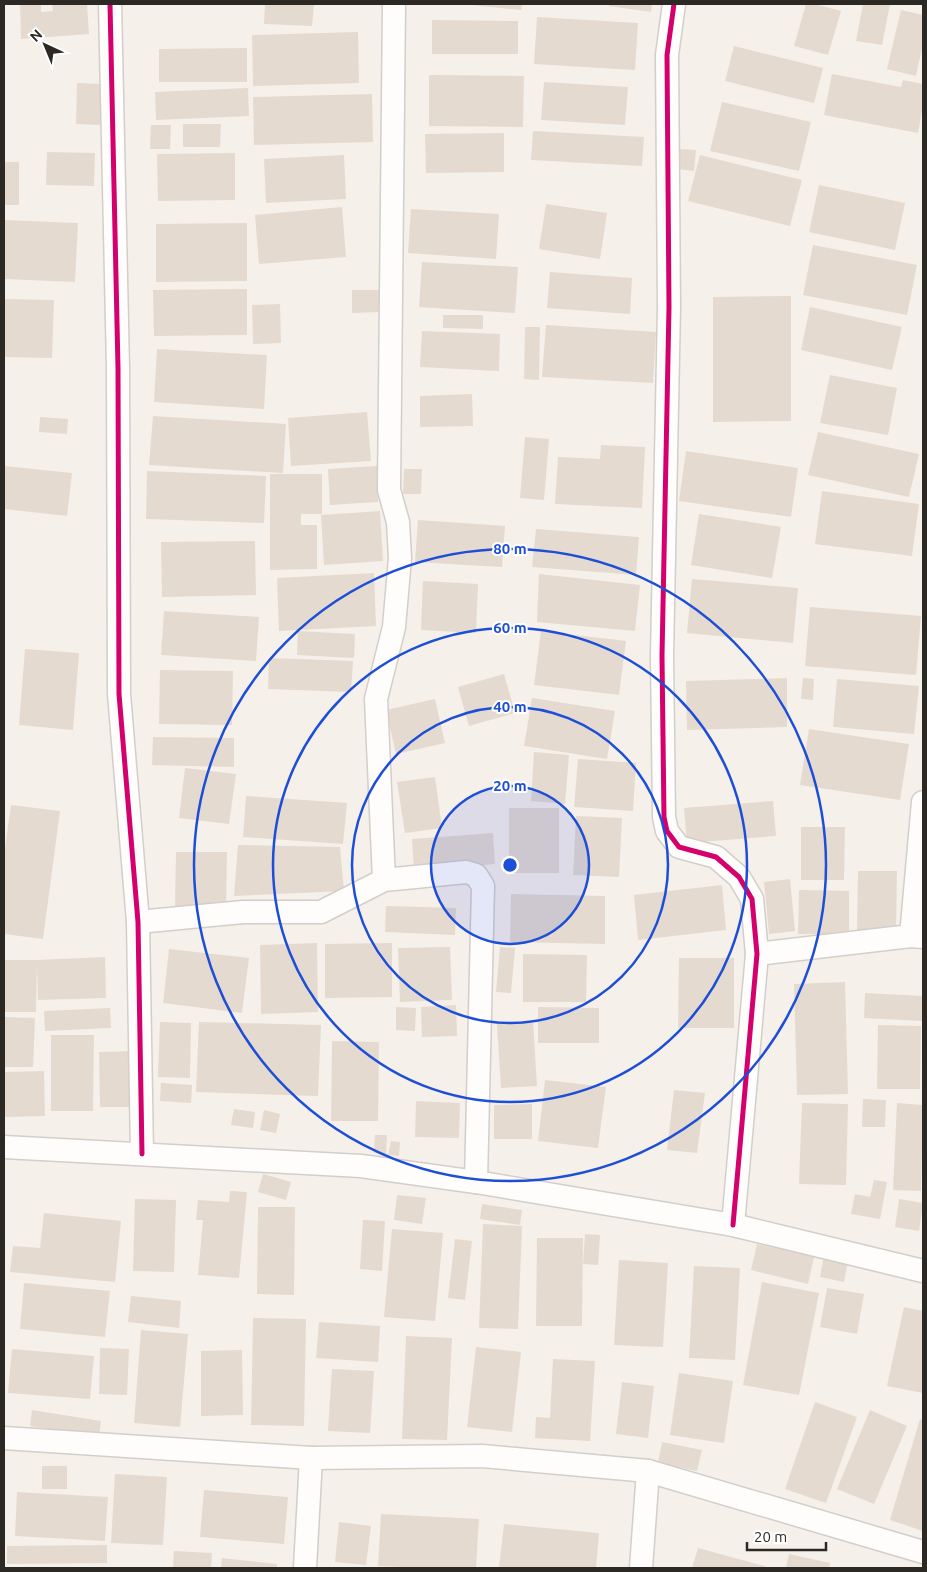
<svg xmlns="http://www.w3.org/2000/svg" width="927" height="1572" viewBox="0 0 927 1572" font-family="Ubuntu,sans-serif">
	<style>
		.building { fill: #e5dacf }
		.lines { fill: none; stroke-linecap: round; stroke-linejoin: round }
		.minor-casing { stroke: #d3ceca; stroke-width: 25 }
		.minor { stroke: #fefdfc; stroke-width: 22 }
		.cycleway-casing { stroke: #fff; stroke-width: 8 }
		.cycleway { stroke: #d6006c; stroke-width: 5 }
		.ring { fill: none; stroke: #1d4ed8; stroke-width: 2.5 }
		.centre { fill: #1d4ed8; stroke: #fff; stroke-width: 2.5 }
		.ring-label { font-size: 15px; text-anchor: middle; font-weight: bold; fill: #1d4ed8; stroke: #fff; stroke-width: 4; stroke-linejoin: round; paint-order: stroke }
	</style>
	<rect width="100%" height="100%" fill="#f6f0ea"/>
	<g class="building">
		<path d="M20,4h21v8l12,-1 -1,-7h35l2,30 -68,5z"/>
		<path d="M265,4h49l-2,22 -48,-2z"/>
		<path d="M471,4h51l-1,6 -50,-5z"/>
		<path d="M610,4h42l-1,8 -42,-6z"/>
		<path d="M806,4h8l27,7 -13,44 -34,-9z"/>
		<path d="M863,4h27l-8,41 -26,-4z"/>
		<path d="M901,10l22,5v28l-7,33 -29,-7z"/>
		<path d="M537,17l101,6 -3,47 -101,-6z"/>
		<path d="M432,20l86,1v33h-86z"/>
		<path d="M358,32l1,51 -106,3 -1,-51z"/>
		<path d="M734,46l89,22 -9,35 -89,-22z"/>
		<path d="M247,48v34h-88v-33z"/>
		<path d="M832,74l69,13 2,-7 20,4v21l-5,28 -94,-18z"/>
		<path d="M429,75l95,1 -1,51 -94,-1z"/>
		<path d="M544,82l84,5 -3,38 -84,-5z"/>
		<path d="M77,83l25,1 -1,41 -25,-1z"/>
		<path d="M248,88l1,28 -93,4 -1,-28z"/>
		<path d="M372,94l1,48 -119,3 -1,-48z"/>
		<path d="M722,102l89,20 -12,49 -89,-20z"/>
		<path d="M183,124h38l-1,23h-37z"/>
		<path d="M151,125h20l-1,24h-20z"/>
		<path d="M533,131l111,6 -2,29 -111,-6z"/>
		<path d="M504,133v39l-78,1 -1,-39z"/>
		<path d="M678,149l18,1 -2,21 -17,-2z"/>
		<path d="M47,152l48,1 -1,33 -48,-1z"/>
		<path d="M235,153v47l-77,1 -1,-47z"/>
		<path d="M344,155l2,44 -80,4 -2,-44z"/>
		<path d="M700,155l102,25 -12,46 -102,-25z"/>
		<rect x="4" y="162" width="15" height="43"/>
		<path d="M819,185l86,18 -10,47 -86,-18z"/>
		<path d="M546,204l61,9 -7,46 -61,-10z"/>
		<path d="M342,207l4,50 -87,7 -4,-49z"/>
		<path d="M411,209l88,5 -3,45 -88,-6z"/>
		<path d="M4,220l74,3 -3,59 -71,-3z"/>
		<path d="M247,223v58l-91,1v-58z"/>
		<path d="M813,245l104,20 -10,50 -104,-20z"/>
		<path d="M422,262l96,5 -3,46 -96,-6z"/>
		<path d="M550,272l82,6 -2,36 -83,-6z"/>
		<path d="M247,289v46l-93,1 -1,-46z"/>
		<path d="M352,290h27v22l-27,1z"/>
		<path d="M791,296v125l-78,1v-125z"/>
		<path d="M4,299l50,1 -2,58 -48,-1z"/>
		<path d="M280,304l1,39 -28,1 -1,-39z"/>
		<path d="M810,307l92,20 -10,43 -91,-20z"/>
		<path d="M443,315h40v14l-40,-1z"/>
		<path d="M546,325l110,7 -3,51 -111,-6z"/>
		<path d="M525,327h15l-1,53 -15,-1z"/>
		<path d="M422,331l78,3 -1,37 -79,-4z"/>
		<path d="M157,349l110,6 -3,54 -110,-7z"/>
		<path d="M830,375l67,13 -9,47 -68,-12z"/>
		<path d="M472,394l1,32 -53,1v-31z"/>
		<path d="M367,412l4,49 -80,5 -3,-48z"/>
		<path d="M153,416l133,8 -3,49 -134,-8z"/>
		<path d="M40,417l28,2 -1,15 -28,-2z"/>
		<path d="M818,432l101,22 -10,43 -101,-22z"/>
		<path d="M525,437l24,2 -5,61 -24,-2z"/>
		<path d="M601,445l44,2 -3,61 -87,-4 3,-47 42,2z"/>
		<path d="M686,451l112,17 -7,49 -112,-16z"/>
		<path d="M4,466l68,7 -5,43 -63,-7z"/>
		<path d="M377,466l1,36 -48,3 -2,-36z"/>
		<path d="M404,469h18l-1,25h-18z"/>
		<path d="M147,471l119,5 -2,47 -118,-4z"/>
		<path d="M270,474h52v40h-21v11h16v44l-47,1z"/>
		<path d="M822,491l97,13 -7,52 -97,-12z"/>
		<path d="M380,511l3,50 -59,4 -3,-50z"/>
		<path d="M699,514l82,13 -9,51 -81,-13z"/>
		<path d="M418,520l87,6 -3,41 -87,-5z"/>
		<path d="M536,529l103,8 -3,38 -104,-8z"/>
		<path d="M255,541l1,54 -94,2 -1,-55z"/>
		<path d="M374,573l2,53 -97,5 -2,-53z"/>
		<path d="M539,574l101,11 -5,46 -98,-9z"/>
		<path d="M692,579l106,9 -5,55 -106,-10z"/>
		<path d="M423,581l55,3 -2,49 -55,-3z"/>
		<path d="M810,607l111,9 -5,59 -111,-9z"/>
		<path d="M164,611l95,6 -3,44 -95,-6z"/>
		<path d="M298,631l57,3 -1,24 -57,-3z"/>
		<path d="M541,631l85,10 -7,54 -85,-10z"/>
		<path d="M25,649l54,4 -6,77 -54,-5z"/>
		<path d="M269,658l84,3 -2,31 -83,-3z"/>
		<path d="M160,670l73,1 -1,54 -73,-1z"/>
		<path d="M504,674l11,39 -46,13 -11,-39z"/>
		<path d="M787,678v49l-100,3 -1,-49z"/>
		<path d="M803,678l11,1 -1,21 -12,-1z"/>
		<path d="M837,679l82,7 -5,48 -81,-7z"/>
		<path d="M532,698l83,13 -8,48 -83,-13z"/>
		<path d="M435,699l10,44 -49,11 -10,-44z"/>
		<path d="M809,729l100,15 -9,56 -100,-15z"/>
		<path d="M153,737l81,1v29l-82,-2z"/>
		<path d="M534,752l35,3 -4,49 -34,-3z"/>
		<path d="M578,759l58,4 -3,48 -59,-4z"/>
		<path d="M185,768l51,6 -7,50 -50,-6z"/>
		<path d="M435,777l7,51 -37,5 -8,-51z"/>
		<path d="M246,796l101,7 -4,41 -100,-7z"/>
		<path d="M773,801l3,35 -89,7 -3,-35z"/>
		<path d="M11,805l49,6 -17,128 -39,-5v-79z"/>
		<rect x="509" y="808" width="50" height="65"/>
		<path d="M576,816l46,2 -3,59 -46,-2z"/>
		<path d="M801,827h44l-1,53h-43z"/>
		<path d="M493,833l2,31 -81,7 -2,-32z"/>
		<path d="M238,845l102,2 4,44 -110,5z"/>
		<path d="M176,852h51l-1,56 -51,-1z"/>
		<path d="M858,871h39l-1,60h-39z"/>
		<path d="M790,879l5,52 -26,3 -5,-52z"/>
		<path d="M722,885l4,45 -88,10 -4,-45z"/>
		<path d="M799,890l50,1v43h-51z"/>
		<path d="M511,894l94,2v48l-95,-2z"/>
		<path d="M386,906l70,2 -1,27 -70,-3z"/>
		<path d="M317,943l1,69 -57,2 -1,-69z"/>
		<path d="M392,943v54l-67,1v-54z"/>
		<path d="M450,947l2,53 -52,2 -2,-54z"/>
		<path d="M500,947l15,1 -4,45 -15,-1z"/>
		<path d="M169,949l80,9 -7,55 -79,-10z"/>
		<path d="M523,954l64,1 -1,47h-63z"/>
		<path d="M105,957l1,41 -68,2 -1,-36 -1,48h-32v-52h33z"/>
		<path d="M679,958h55v70h-56z"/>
		<path d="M845,982l3,112 -51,1 -3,-111z"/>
		<path d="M865,993l58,3v25l-59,-3z"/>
		<path d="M456,1005l1,31 -35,1 -1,-30z"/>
		<path d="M396,1007l20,1 -1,23 -19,-1z"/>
		<path d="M538,1007l61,1v35h-61z"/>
		<path d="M110,1008l1,20 -66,3 -1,-20z"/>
		<path d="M4,1017l31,1 -2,49h-29z"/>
		<path d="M533,1021l4,65 -36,2 -4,-64z"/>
		<path d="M160,1022l31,1 -1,55 -32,-1z"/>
		<path d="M199,1022l122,3 -3,71 -122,-4z"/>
		<path d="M878,1025l43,1 -1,63h-43z"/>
		<path d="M51,1035h43l-1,76h-42z"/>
		<path d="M332,1041l47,1 -1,79h-47z"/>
		<path d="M133,1051l1,56h-34l-1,-55z"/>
		<path d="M44,1071l1,45 -41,1v-45z"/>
		<path d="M545,1080l61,7 -8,61 -60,-7z"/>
		<path d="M161,1083l31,2 -1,18 -31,-2z"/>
		<path d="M674,1090l31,3 -8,60 -30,-3z"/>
		<path d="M863,1099l23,1 -1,27h-23z"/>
		<path d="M416,1101l44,2 -1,35 -44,-1z"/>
		<path d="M802,1103l46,1 -2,81 -47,-1z"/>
		<path d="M897,1103l26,2 -2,86 -28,-1z"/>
		<path d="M532,1104v35h-38v-34z"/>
		<path d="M234,1109l21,3 -2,16 -22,-3z"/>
		<path d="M264,1110l16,4 -4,19 -16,-3z"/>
		<path d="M375,1135h12l-1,19 -12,-1z"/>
		<path d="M391,1141l9,1 -1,14 -11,-1z"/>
		<path d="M263,1174l28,8 -5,18 -28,-8z"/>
		<path d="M874,1180l13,2 -7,37 -29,-5 4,-20 15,3z"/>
		<path d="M230,1191l17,1 -8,86 -41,-3 5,-55h-7l2,-20 31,2z"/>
		<path d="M397,1195l29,3 -4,26 -28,-4z"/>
		<path d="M135,1199l41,1 -2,72 -41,-1z"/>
		<path d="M899,1199l24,4 -4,28 -24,-4z"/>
		<path d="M482,1204l40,6 -2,15 -40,-6z"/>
		<path d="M258,1207h37l-1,88 -37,-1z"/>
		<path d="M44,1213l77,8 -6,61 -105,-10 3,-26 27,2z"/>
		<path d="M363,1220l22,1 -3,50 -22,-2z"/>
		<path d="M483,1224l39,2 -4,103 -39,-1z"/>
		<path d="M392,1229l51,4 -8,88 -51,-4z"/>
		<path d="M585,1234l15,1 -2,30 -15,-1z"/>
		<path d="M537,1238h46l-1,88h-46z"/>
		<path d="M455,1239l17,2 -7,59 -17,-2z"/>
		<path d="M757,1244l57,13 -6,27 -57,-14z"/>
		<path d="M825,1251l24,5 -5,26 -24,-5z"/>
		<path d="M619,1260l49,3 -5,84 -49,-2z"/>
		<path d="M694,1266l46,2 -5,92 -46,-2z"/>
		<path d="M762,1282l57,11 -20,102 -56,-10z"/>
		<path d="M24,1283l86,8 -5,46 -85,-8z"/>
		<path d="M827,1288l37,6 -7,40 -37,-7z"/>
		<path d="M131,1296l50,5 -2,27 -51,-6z"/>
		<path d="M904,1307l19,4v82l-36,-7z"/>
		<path d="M253,1318l53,1 -2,107 -53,-1z"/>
		<path d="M319,1322l61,4 -2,36 -62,-4z"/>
		<path d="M141,1330l47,4 -8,93 -46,-4z"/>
		<path d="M406,1336l46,2 -5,102 -45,-1z"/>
		<path d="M476,1347l45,5 -9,80 -45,-5z"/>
		<path d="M100,1348l29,1 -2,46 -28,-1z"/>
		<path d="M12,1349l82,7 -4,43 -82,-6z"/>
		<path d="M242,1350l1,65 -42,1v-65z"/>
		<path d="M553,1359l42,2 -5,80 -55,-3 1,-21 14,1z"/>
		<path d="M332,1369l42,2 -4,62 -42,-2z"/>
		<path d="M679,1373l54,8 -9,62 -54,-8z"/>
		<path d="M622,1382l32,4 -6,52 -32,-4z"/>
		<path d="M815,1402l42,15 -31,86 -41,-14z"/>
		<path d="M32,1410l69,11 -2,15 -69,-10z"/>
		<path d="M870,1410l37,16 -33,78 -37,-15z"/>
		<path d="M920,1419l3,1v111l-33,-11z"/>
		<path d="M662,1442l40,8 -5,21 -39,-8z"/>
		<rect x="42" y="1466" width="25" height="23"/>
		<path d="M115,1474l52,3 -4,68 -52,-2z"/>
		<path d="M204,1490l84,7 -4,47 -84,-7z"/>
		<path d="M17,1492l91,5 -3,44 -90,-5z"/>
		<path d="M381,1514l98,5 -3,49h-56l-42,-2z"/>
		<path d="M339,1522l32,4 -5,39 -31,-3z"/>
		<path d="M504,1524l95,9 -3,35h-80l-17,-1z"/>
		<path d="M107,1545v18l-100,1v-18z"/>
		<path d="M698,1548l73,20h-79z"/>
		<path d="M174,1551l38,2 -1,15h-38z"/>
		<path d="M789,1554l41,9 -1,5h-43z"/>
		<path d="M222,1558l55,6v4h-56z"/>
	</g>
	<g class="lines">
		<g class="minor-casing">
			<g id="minor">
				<path d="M110,4l8,364 1,326 19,228 4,232"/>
				<path d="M674,4l-7,51 2,252 -7,349 2,161 3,14 12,16 37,10 23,20 13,22 5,55 -24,271"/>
				<path d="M384,880l-8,-181 18,-72 6,-69 -2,-36 -9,-32 5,-486"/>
				<path d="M138,922l105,-10h78l63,-32 82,-8 10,3 7,11 -7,296"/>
				<path d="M911,936l12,-134"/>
				<path d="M757,954l154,-18 12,1"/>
				<path d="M4,1147l357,19 115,16 257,43 190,46"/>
				<path d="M4,1438l307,20 171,-2 166,15 275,81"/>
				<path d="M305,1568l6,-110"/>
				<path d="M641,1568l7,-97"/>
			</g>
		</g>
		<use href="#minor" class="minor"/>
		<g class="cycleway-casing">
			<g id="cycleway">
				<path d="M110,4l8,364 1,326 19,228 4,232"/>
				<path d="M674,4l-7,51 2,252 -7,349 2,161 3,14 12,16 37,10 23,20 13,22 5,55 -24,271"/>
			</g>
		</g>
		<use href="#cycleway" class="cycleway"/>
	</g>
	<circle cx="510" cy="865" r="79" fill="#1d4ed8" fill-opacity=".12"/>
	<g class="ring">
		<circle cx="510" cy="865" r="79"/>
		<circle cx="510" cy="865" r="158"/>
		<circle cx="510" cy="865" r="237"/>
		<circle cx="510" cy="865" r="316"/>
	</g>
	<circle cx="510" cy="865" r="8" class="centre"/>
	<g class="ring-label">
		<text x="510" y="554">80 m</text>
		<text x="510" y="633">60 m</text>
		<text x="510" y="712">40 m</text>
		<text x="510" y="791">20 m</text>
	</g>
	<rect width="927" height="1572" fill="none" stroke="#2c2824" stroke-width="10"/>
	<g transform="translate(45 45) rotate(316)" stroke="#ffffff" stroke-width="4" paint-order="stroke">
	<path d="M0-4L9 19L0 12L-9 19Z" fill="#2c2824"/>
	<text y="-8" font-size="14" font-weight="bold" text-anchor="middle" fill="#2c2824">N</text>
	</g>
	<path d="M747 1542v8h79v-8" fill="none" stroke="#2c2824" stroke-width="2.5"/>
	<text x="754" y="1542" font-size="15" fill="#2c2824" stroke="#ffffff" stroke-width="4" paint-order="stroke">20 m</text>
</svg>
